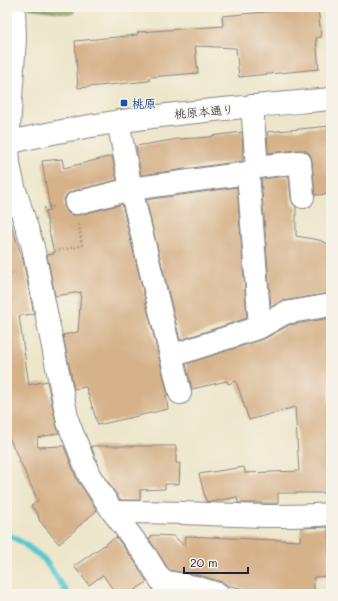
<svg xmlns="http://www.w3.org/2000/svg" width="338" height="601" viewBox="0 0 338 601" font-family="Mali,'Klee One',sans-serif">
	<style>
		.forest { fill: #8cab5f; stroke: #57664d }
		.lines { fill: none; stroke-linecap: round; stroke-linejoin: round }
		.stream { stroke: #5bc8d0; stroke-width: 6 }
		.building { fill: #d6b28b }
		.minor-casing { stroke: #888482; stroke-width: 24 }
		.secondary-casing { stroke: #888482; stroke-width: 24 }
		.path { stroke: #888482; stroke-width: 2.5; stroke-dasharray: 1 3; stroke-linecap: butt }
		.minor { stroke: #fff; stroke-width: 22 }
		.secondary { stroke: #fff; stroke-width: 22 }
		.transit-dot { fill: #1a4fb4; stroke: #f7f3e8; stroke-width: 1.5 }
		.labels { text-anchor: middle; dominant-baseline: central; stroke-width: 3; stroke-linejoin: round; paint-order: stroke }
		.transit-label { font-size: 12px; font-weight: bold; fill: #164399; stroke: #f7f3e8; text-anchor: start }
		.street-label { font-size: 12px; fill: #22223b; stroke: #f7f3e8 }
	</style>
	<rect width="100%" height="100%" fill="#f7f3e8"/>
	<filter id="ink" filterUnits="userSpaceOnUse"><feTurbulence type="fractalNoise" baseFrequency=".025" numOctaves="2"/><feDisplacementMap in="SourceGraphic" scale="8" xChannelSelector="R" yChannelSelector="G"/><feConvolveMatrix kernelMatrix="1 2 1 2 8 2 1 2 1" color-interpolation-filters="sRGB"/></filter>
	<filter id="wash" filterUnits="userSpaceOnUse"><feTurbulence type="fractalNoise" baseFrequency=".012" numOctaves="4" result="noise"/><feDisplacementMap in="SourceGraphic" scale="16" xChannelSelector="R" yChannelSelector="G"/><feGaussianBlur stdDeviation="0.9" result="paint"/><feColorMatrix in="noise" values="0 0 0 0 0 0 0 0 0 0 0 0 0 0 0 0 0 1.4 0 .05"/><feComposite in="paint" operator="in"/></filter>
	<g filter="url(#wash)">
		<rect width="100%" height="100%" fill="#ede6ca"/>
		<path class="forest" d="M28,7h47l-2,7 -46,-6z"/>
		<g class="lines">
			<path class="stream" d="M7,534l16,9 21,16 24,35"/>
		</g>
		<g id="blocks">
			<g class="building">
				<path d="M318,7l3,30 -5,1 3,31 -80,8 -3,-29 -41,-2 3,27 -48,4 -1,4 -71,7 -3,-47 62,-6 1,-3 85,-6 -1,-10z"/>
				<path d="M331,126v68l-16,1 -3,-34 -2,-7 -5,-4h-6l-31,3 -1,-21z"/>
				<path d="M242,132l1,29 -102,14 -5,-29 42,-7 33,-2v-1z"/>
				<path d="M112,156l5,24 -44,11 -6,3 -3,5v7l3,6 5,3h7l43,-11 46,191h-2l2,14 -70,16 -12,-38 -12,2 -11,-54 15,-3 3,-40 -26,4 -8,-41 7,-1 -9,-43 5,-1 -8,-49 20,-2 2,9z"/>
				<path d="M289,176l2,22 2,6 3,3v29l23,4 12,5 -1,48 -47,8 -12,6 -10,-128z"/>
				<path d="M237,187l10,131 -67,22 -34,-140z"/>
				<path d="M11,224l12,36 11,54 -15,2 10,69 18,-4 9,43 3,9 -22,5 1,9 26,-1 13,34 20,30 -38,34 -20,-24 -1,-6 -7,-8 7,-5 -31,-68v-208z"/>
				<path d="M331,318v62l-3,21h3v92h-53v10h-40l-1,-6 -26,5 -5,-1 -7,-27 45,-7 1,6 54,-2 -4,-64 -46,13 -13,-39 -8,3 -1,-3 -35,8 -6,-25 78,-25 25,-14z"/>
				<path d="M91,446h85v17h4l-1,21h-14v5l-25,1v10h-20l-20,-31z"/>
				<path d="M328,527l1,49 -15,1v17h-49l-38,-9 -5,-3 -23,-7 -30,-5 -20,-31 4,-4 21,1 11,11 1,-11 114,5 1,-13z"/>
				<path d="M116,537l20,26 11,19 -18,12h-13l-13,-19 -14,10 -15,-19z"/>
			</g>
		</g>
	</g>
	<g filter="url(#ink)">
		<use href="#blocks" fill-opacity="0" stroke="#888482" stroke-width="1"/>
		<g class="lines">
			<g class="minor-casing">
				<g id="minor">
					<path d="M14,7l1,32 -7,104 1,21 5,23 19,60 35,175 21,53 24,37 33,44 23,38"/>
					<path d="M252,106l5,61 -9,6 12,154 25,-14 46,-8"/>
					<path d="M118,121l13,68 49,204"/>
					<path d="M257,167l43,-5 3,35"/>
					<path d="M76,203l55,-14 117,-16"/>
					<path d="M171,356l89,-29"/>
					<path d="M113,512c24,0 47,0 71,1 49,2 98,5 147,1"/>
					<path d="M162,581l33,6 23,7"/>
				</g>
			</g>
			<g class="secondary-casing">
				<path id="secondary" d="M7,143c106,-26 215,-34 324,-44"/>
			</g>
			<g class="path">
				<path d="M44,208l11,-2"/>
				<path d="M55,251l27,-5 -3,-22"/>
				<path d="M7,275l8,-2"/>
			</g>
			<use href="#minor" class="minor"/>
			<use href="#secondary" class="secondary"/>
		</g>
	</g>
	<rect class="transit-dot" x="120" y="99" width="8" height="8" rx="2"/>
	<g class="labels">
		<g class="transit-label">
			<text x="132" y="103">桃原</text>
		</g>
		<g class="street-label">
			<text transform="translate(204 111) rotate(-5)">桃原本通り</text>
		</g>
	</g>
	<rect width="338" height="601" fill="none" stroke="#f7f3e8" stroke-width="24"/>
	<path d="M184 567v6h64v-6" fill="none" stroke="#22223b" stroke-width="2"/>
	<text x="190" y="567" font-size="12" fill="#22223b" stroke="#f7f3e8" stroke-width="3" paint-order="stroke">20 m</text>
</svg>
